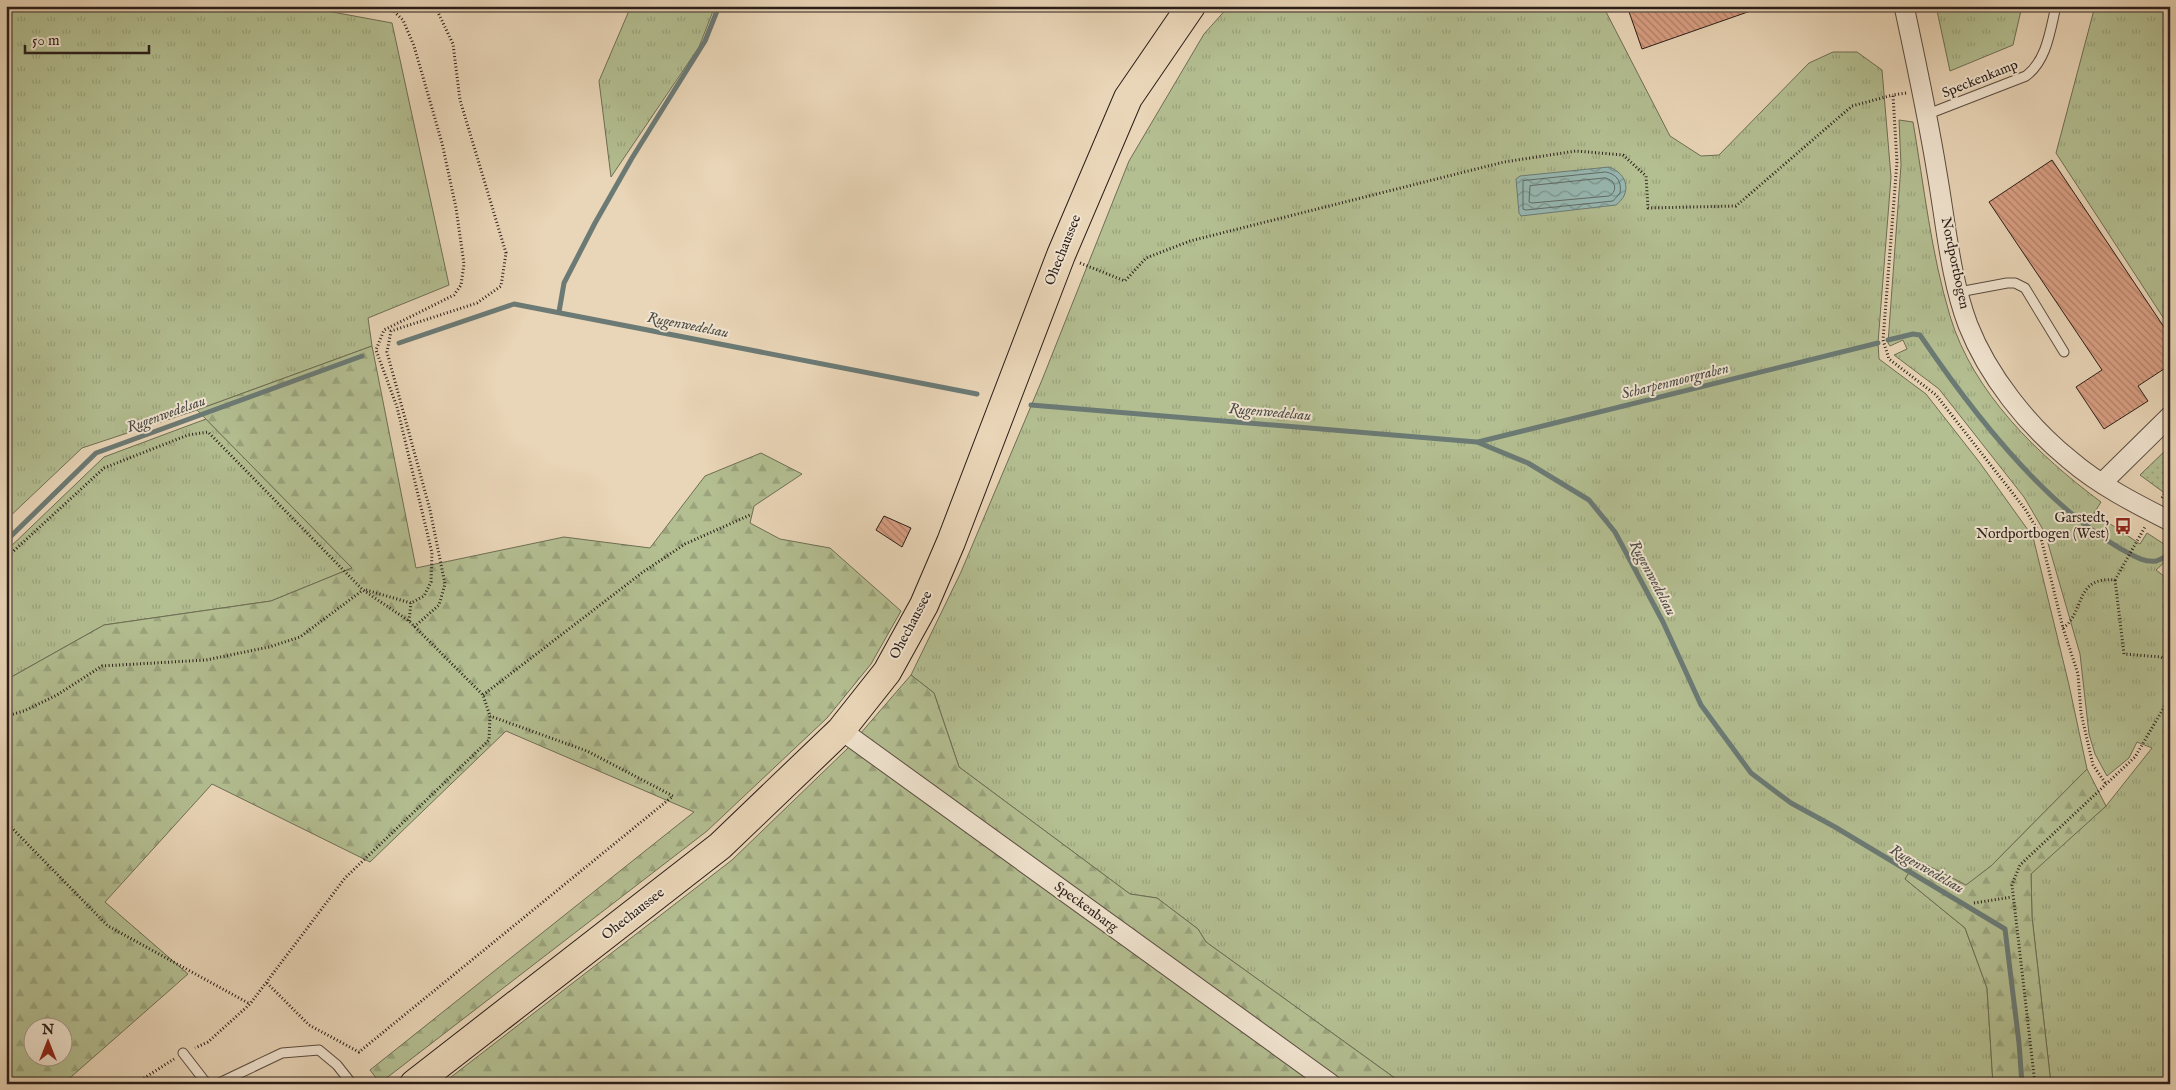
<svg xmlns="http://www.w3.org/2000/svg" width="2176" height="1090" viewBox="0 0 2176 1090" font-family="'IM FELL English',serif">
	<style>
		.grass { fill: url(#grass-tufts); stroke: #6e6e55 }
		.forest { fill: url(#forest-firs); stroke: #6e6e55; fill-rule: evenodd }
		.park { fill: url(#park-dots); stroke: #6e6e55 }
		.water { fill: url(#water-waves); stroke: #6b7a75 }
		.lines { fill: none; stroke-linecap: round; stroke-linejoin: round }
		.shore { stroke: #606b66; stroke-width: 1 }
		.stream { stroke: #6b7a75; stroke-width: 5 }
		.building { fill: url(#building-back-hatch); stroke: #2a1e19 }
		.lane-casing { stroke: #5a4c40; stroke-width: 11 }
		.street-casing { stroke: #5a4c40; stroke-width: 21 }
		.primary-casing { stroke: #2a1e19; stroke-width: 30 }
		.path { stroke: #2a1e19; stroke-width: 3; stroke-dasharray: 1 2.5; stroke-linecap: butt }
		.lane { stroke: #f1e4d0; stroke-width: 9 }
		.street { stroke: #f1e4d0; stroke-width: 19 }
		.primary { stroke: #e9d5b7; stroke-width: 28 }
		.labels { text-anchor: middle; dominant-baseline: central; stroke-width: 4; stroke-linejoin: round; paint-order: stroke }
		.street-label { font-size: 14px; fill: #2a1e19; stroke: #f1e4d0 }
		.poi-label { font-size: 14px; fill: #2a1e19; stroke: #f1e4d0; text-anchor: end }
		.water-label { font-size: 15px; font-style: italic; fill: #4b4c47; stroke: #f1e4d0 }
	</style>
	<defs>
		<pattern id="grass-tufts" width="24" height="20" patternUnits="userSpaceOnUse" patternTransform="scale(1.25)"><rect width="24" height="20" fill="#b3be91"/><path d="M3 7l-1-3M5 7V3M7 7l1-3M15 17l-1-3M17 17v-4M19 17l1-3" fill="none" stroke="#9aa37c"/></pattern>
		<pattern id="forest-firs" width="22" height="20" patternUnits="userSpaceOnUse" patternTransform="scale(1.25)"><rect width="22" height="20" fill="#b3be91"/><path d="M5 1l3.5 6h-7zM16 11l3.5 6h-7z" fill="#9aa37c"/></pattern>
		<pattern id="park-dots" width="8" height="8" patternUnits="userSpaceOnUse" patternTransform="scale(1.25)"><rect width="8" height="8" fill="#b3be91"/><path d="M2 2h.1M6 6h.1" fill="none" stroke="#9aa37c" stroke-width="1.8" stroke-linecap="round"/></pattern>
		<pattern id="water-waves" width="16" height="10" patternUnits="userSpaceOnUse" patternTransform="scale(1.25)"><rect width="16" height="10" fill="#97b8b2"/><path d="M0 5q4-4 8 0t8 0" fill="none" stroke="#7b9590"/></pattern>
		<pattern id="building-back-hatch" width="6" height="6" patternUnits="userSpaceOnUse" patternTransform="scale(1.25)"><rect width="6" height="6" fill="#d89e82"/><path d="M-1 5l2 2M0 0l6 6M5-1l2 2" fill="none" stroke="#af806a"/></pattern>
	</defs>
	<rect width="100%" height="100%" fill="#e9d5b7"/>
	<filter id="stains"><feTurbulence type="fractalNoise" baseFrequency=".004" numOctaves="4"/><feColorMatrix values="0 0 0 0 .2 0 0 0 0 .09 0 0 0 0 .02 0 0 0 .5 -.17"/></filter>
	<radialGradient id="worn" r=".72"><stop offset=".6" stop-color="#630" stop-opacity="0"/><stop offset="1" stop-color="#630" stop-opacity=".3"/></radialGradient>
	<g class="grass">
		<path d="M6,6h294l92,17 57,262 -81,33 4,28 -175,64 -115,38 -76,72z"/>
		<path d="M631,6h84l-16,41 -88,130 -12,-96z"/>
		<path d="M1229,6h374l67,130 31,20 18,-1 90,-92 24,-11h24l25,18 9,107 -13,166 1,16 47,35 54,69 53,74 36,148 18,84 -96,97 -25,20 -49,-26 -12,19 60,49 22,60 6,96h-590l-197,-142 -8,-13 -41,-31 -27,-4 -171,-127 -25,-74 -23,-18 50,-103 81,-192 87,-219 75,-127z"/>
		<path d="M1936,6h86l-9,39 -63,26z"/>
		<path d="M2095,6h75v322l-114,-175z"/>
		<path d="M1899,120l14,2c11,64 18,131 37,194 23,77 89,140 151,186l-7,11 46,31 7,-11 23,15v9l-14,13 14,11v503h-119l-19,-167 -1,-44 75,-67 46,-58 -15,-6 -8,16 -22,18 -12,-22 -6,-20 -9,-80 -35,-121 -21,-36 -85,-108 -45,-34 13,-6 -4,-9 -13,6 -2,-3 13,-178z"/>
		<path d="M206,419l146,149 -81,33 -167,24 -98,55v-129l98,-94z"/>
	</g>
	<g class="forest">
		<path d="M372,346l44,222 148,-31 86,11 55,-72 56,-23 41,21 -48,32 -4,17 30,16 50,9 71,63 -30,53 -44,54 -120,113 -327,252 -10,-13 324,-258 -188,-81 -136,131 -158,-78 -107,118 83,72 -125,110h-57v-404l98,-55 167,-24 81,-33 -155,-158zM32,1028h30v30h-30z"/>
		<path d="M911,675l23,18 25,74 171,127 27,4 41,31 8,13 197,142h-961l290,-224 115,-111z"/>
		<path d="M2087,769l19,37 -75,68 1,43 19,167h-58l-6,-96 -22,-60 -60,-49 12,-19 49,25 25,-19z"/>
	</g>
	<path class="park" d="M2170,446v51l-30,-22z"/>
	<path class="water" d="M1609,167c19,7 23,26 7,38l-95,11 -2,-3 -3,-34 4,-3z"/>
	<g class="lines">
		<g class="shore">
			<path d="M1606,172c11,2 16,10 14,21l-7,8 -87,9 -3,-1v-28z"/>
			<path d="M1606,178l6,3c4,5 4,11 -3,15l-77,7 -3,-1 1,-16z"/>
		</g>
		<g class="stream">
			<path d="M559,312l5,-29 31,-60 37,-65 73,-117 14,-35"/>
			<path d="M1888,340l25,-6 7,1c50,74 123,169 201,214 10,5 22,14 35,12 4,-1 10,-5 14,-6"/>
			<path d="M399,343l115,-39 463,90"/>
			<path d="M1031,405l446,37 51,21 61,37 26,32 48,90 38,83 50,68 40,30 44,24 170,102 14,114 3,41"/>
			<path d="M1478,442l400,-99"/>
			<path d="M6,541l90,-88 266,-97"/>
		</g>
	</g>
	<g class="building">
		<path d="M1627,6h132v2l-117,41z"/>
		<path d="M2052,160l118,176v29l-32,21 10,15 -44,28 -28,-42 26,-17 -113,-168z"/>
		<path d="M884,516l27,12 -9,19 -26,-17z"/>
	</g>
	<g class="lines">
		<g class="lane-casing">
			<g id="lane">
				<path d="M1928,114l98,-38c21,-16 24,-45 30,-70"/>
				<path d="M1959,292l48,-9h8l10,5 39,64"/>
				<path d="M183,1053l24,31"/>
				<path d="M217,1084l65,-31 37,-3 18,15 15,19"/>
			</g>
		</g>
		<g class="street-casing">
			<g id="street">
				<path d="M1904,6c12,56 24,111 33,167 9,51 13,104 31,152 20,51 60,101 102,135 29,25 66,44 100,61"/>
				<path d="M2102,483l68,-67"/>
				<path d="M841,730l490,354"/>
			</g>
		</g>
		<g class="primary-casing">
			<path id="primary" d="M414,1084l306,-238 121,-116 46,-58 37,-67 27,-63 110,-287 67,-157 63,-92"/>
		</g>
		<g class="path">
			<path d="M1906,93l-13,2 4,67 -14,178 6,19 47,36 89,114 15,25 23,94 15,46 3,39 12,52 13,19"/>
			<path d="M1080,263l45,18 21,-23 44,-17 314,-79 72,-11 47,4 23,21 2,32 88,-2 116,-100 41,-11"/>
			<path d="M2162,498l8,-12"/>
			<path d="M6,558l98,-90 84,-33 20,-3 155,158 46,31 74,74 7,21 -1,24 -144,138 -95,126 -42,38 -13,6"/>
			<path d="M2115,580l9,74 37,3 9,5"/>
			<path d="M366,590l45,13 13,-7 7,-14 1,-29 -35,-146 -21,-57 8,-20 70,-35 7,-10 3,-21 -8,-56 -14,-65 -28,-97 -11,-26 -15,-14"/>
			<path d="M409,621l2,-18"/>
			<path d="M414,627l25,-22 6,-21 -15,-74 -43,-158 4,-21 86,-28 24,-17 5,-33 -46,-153 -7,-56 -18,-38"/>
			<path d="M2063,628c22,-15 11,-52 52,-48l30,-53"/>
			<path d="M483,695l160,-123 42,-28 65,-29"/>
			<path d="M6,716l18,-5 33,-16 45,-29 104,-6 63,-13 31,-10 63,-47"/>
			<path d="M6,822l102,104 142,78"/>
			<path d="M1974,903l38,-6"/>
			<path d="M267,983l42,42 50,27 314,-256 -86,-45 -97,-35"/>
			<path d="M135,1084l39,-25"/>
			<path d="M2035,1084l-23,-199 8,-20 115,-108 35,-60"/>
		</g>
		<use href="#lane" class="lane"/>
		<use href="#street" class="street"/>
		<use href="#primary" class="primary"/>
	</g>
	<defs>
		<g id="bus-bare" transform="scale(1.35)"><path d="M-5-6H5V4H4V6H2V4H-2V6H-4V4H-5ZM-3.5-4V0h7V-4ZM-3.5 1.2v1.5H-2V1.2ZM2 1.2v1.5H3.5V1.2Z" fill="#8f2418" stroke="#f1e4d0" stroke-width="2.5" paint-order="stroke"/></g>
	</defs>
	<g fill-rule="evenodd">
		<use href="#bus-bare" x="2123" y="526"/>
	</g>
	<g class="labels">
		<g class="street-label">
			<text transform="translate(1980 79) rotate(-22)">Speckenkamp</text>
			<text transform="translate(1063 250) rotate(-68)">Ohechaussee</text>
			<text transform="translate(1955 263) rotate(78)">Nordportbogen</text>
			<text transform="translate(911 625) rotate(-62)">Ohechaussee</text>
			<text transform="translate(1086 907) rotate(36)">Speckenbarg</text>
			<text transform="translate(633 914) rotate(-38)">Ohechaussee</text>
		</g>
		<g class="poi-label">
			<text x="2109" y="518">Garstedt,<tspan x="2109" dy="16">Nordportbogen (West)</tspan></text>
		</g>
		<g class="water-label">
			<text transform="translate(688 325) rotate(11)">Rugenwedelsau</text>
			<text transform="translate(1675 381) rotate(-14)">Scharpenmoorgraben</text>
			<text transform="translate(1270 412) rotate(5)">Rugenwedelsau</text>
			<text transform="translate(166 414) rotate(-20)">Rugenwedelsau</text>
			<text transform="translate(1653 578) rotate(62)">Rugenwedelsau</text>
			<text transform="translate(1927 869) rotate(30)">Rugenwedelsau</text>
		</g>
	</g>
	<rect width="2176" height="1090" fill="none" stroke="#e9d5b7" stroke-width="25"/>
	<rect x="8" y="8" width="2161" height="1075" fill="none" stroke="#2a1e19" stroke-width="2.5"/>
	<rect x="12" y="12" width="2151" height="1065" fill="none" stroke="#2a1e19"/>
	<g transform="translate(48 1042)"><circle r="24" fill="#f1e4d0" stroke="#a19587"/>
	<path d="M0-4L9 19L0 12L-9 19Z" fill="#8f2418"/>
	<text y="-8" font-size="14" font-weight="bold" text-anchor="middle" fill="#2a1e19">N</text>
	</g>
	<path d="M25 45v8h124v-8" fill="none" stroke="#2a1e19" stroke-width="2.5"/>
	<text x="32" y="45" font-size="15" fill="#2a1e19" stroke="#f1e4d0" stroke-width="4" paint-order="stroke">50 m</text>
	<rect width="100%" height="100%" filter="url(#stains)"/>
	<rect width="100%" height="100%" fill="url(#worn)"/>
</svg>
